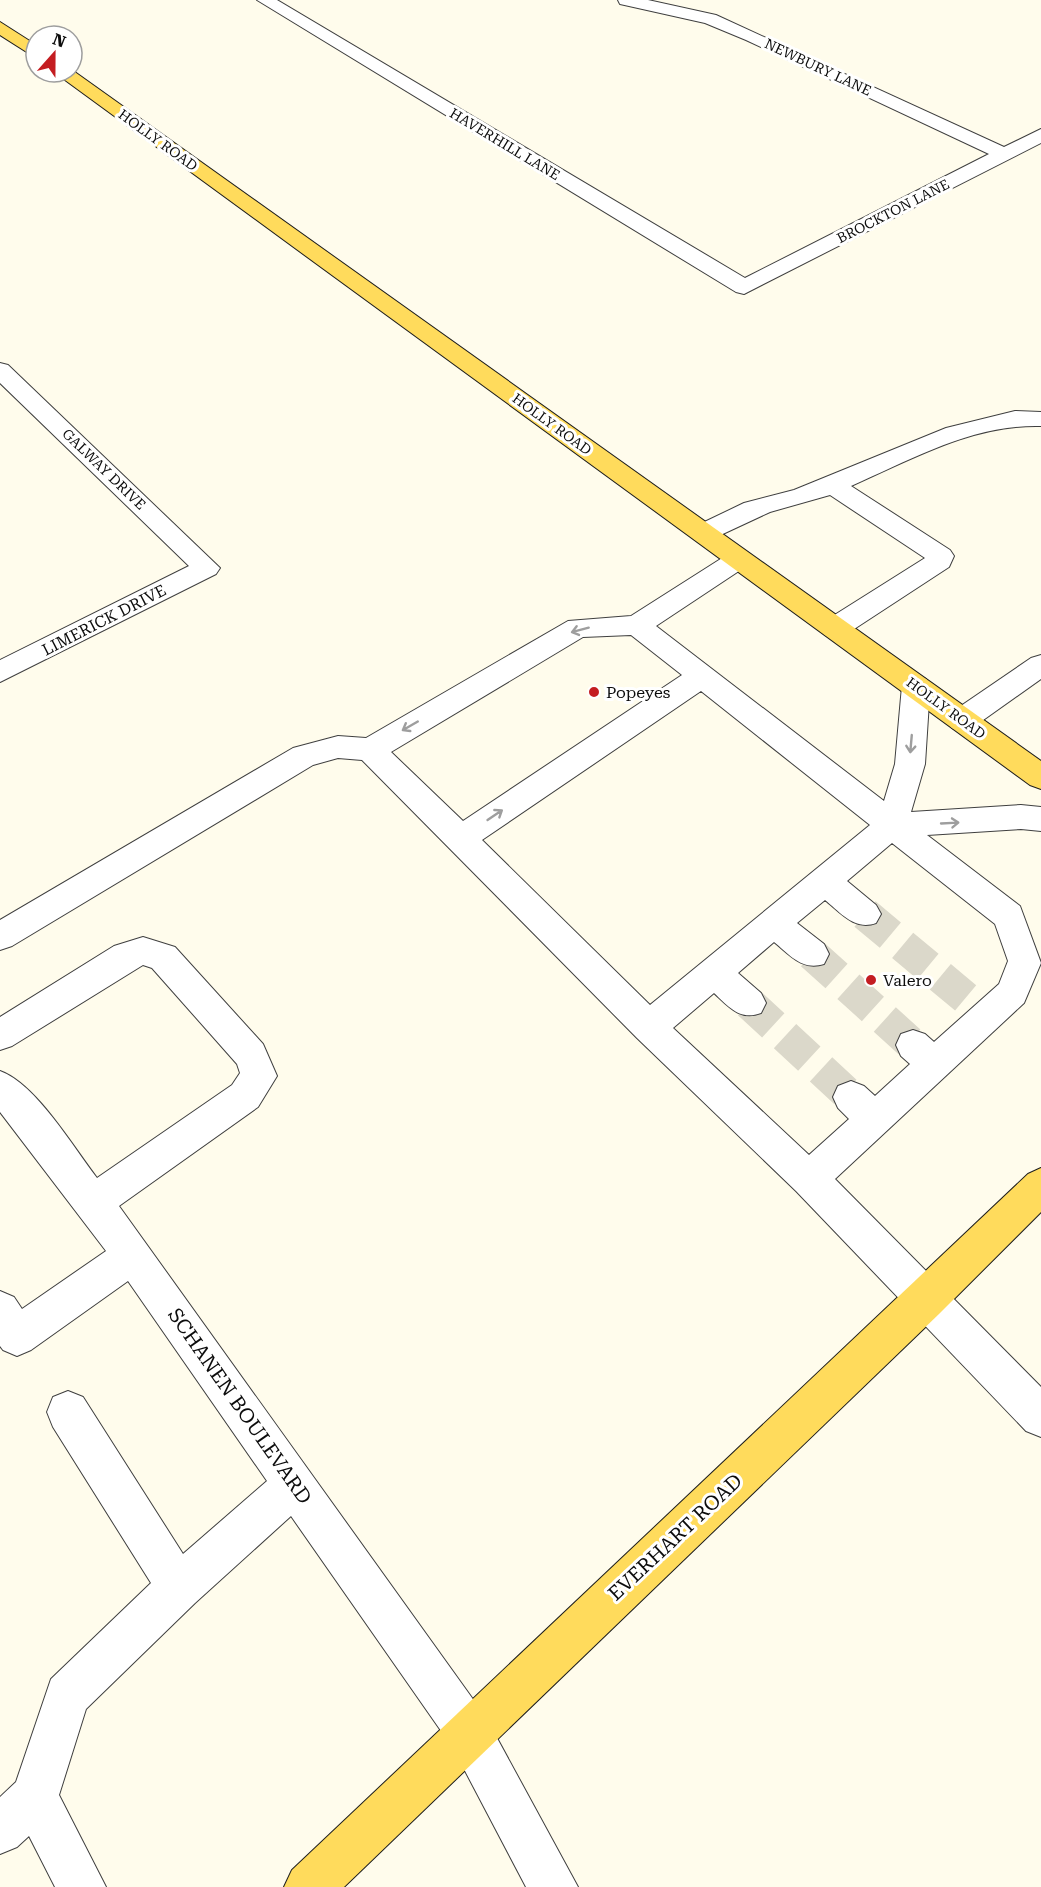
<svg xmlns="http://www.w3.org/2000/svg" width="1041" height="1887" viewBox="0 0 1041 1887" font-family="'Roboto Serif',serif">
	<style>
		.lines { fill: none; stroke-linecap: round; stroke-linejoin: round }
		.minor-tunnel { stroke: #dbd8ca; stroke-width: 33; stroke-dasharray: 33 16; stroke-linecap: butt }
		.minor-casing { stroke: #3f3f3f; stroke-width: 2 }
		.major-casing { stroke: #1d1d1d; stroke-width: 2 }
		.minor { fill: #fff; fill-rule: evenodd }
		.major { fill: #ffdb5c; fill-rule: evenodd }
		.oneway { stroke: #9e9e9e }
		.poi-dot { fill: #c41d21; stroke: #fff; stroke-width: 2 }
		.labels { text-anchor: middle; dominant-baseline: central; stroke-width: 6; stroke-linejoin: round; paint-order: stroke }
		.far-street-label { font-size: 14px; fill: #0c0c0c; stroke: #fff }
		.street-label { font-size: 16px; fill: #0c0c0c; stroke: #fff }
		.poi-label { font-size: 16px; fill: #0c0c0c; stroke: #fff; text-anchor: start }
		.near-street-label { font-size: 20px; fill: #0c0c0c; stroke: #fff }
	</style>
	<rect width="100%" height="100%" fill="#fffcec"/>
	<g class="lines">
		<g class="minor-tunnel">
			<path d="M865,914l102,85"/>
			<path d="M812,954l101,91"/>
			<path d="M749,1003l102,94"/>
		</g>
		<g class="minor-casing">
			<g id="minor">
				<path d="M257,0h20l468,278 244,-124 -243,-114 -41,-17 -85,-19 -2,-4h30l68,15 288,132 37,-18v14l-297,151 -8,-2z"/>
				<path d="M0,363l8,2 212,203 -4,6 -216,108v-22l189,-94 -189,-183z"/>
				<path d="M1015,411l26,1v14c-68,-2 -129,33 -190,60l99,64 4,6 -5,11 -104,68 -10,3 -10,-3 -4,-7 4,-7 100,-63 -95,-63 -60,17 -58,27 -9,3 -9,-3 -4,-6 4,-6 50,-24 50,-13 152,-62z"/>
				<path d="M739,550l9,3 4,6 -4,6 -92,61 228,175 11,-37 7,-78 4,-7 10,-3 10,3 4,7 -5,78 -14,48 110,-7 20,2v24l-20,-2 -94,6 93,71 21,57 -17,40 -189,176 206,208v50l-15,-6 -230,-240 -159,-153 -275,-278 -24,-2 -25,7 -301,181 -12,4v-30l293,-172 45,-12 28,2 202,-117 63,-5 99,-63zM631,635l51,40 -219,146 -72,-69 192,-115zM701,691l169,134 -220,180 -168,-165zM892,843l103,81 13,37 -9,23 -65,58 -9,-8 -12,-4 -12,4 -5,11 5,11 9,8 -35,32 -11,-10 -13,-5 -13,5 -5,11 5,11 11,11 -40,36 -136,-127 41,-35c15,14 26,28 47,20l5,-10 -5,-10 -23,-20 36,-31c16,13 28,29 50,22l5,-10 -5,-10 -27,-21 28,-23c16,13 30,31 51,23l5,-9 -5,-9 -29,-24z"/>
				<path d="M1041,655v24l-69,49 -10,3 -10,-3 -5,-8 5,-8 79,-54z"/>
				<path d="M143,937l32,10 88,97 14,32 -19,31 -139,99 366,510 93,171h-52l-73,-139 -162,-232 -96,87 -109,106 -27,86 47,92h-51l-26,-51 -12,11 -17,7v-57l16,-15 35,-103 100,-96 -98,-156 -6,-15 6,-15 15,-6 15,6 100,157 84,-73 -139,-200 -97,69 -14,6 -14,-6 -3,-4v-55l14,6 8,12 84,-58 -106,-139v-41c36,13 73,76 97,107l135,-93 8,-12 -3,-9 -85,-96 -9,-3 -131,81 -12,4v-33l114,-71z"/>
			</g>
		</g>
		<g class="major-casing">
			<g id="major">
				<path d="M0,22l36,23v13l-36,-23z"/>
				<path d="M72,70l969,691v28l-11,-4 -976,-713z"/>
				<path d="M1041,1168v44l-102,102 -595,573h-60l8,-17 736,-696z"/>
			</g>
		</g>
		<use href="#minor" class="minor"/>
		<use href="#major" class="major"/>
	</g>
	<defs><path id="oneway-shaft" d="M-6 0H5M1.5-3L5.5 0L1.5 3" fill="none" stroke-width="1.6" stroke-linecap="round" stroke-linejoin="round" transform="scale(1.5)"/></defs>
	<g class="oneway">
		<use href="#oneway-shaft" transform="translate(580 630) rotate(165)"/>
		<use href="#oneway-shaft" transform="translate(410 726) rotate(150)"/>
		<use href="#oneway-shaft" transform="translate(911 744) rotate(95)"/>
		<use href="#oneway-shaft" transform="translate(495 815) rotate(-34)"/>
		<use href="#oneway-shaft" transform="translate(950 823) rotate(-3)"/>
	</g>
	<g class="poi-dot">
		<circle cx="594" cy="692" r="6"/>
		<circle cx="871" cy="980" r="6"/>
	</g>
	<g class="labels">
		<g class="far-street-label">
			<text transform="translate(818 67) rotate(25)">NEWBURY LANE</text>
			<text transform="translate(158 140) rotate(36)">HOLLY ROAD</text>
			<text transform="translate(505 144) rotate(31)">HAVERHILL LANE</text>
			<text transform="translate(893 211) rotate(-27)">BROCKTON LANE</text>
			<text transform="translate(552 424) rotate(36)">HOLLY ROAD</text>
			<text transform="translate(104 469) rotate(44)">GALWAY DRIVE</text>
			<text transform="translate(946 708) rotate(36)">HOLLY ROAD</text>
		</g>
		<g class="street-label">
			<text transform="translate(104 620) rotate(-27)">LIMERICK DRIVE</text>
		</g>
		<g class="poi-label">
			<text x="606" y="692">Popeyes</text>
			<text x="883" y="980">Valero</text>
		</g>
		<g class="near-street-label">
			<text transform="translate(240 1406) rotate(55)">SCHANEN BOULEVARD</text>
			<text transform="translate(675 1537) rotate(-43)">EVERHART ROAD</text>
		</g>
	</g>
	<g transform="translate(54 54) rotate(21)"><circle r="28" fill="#ffffff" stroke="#9e9e9e" stroke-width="1.5"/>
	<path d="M0-4.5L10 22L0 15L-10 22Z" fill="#c41d21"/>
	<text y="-9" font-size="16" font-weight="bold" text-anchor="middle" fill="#0c0c0c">N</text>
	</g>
</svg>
